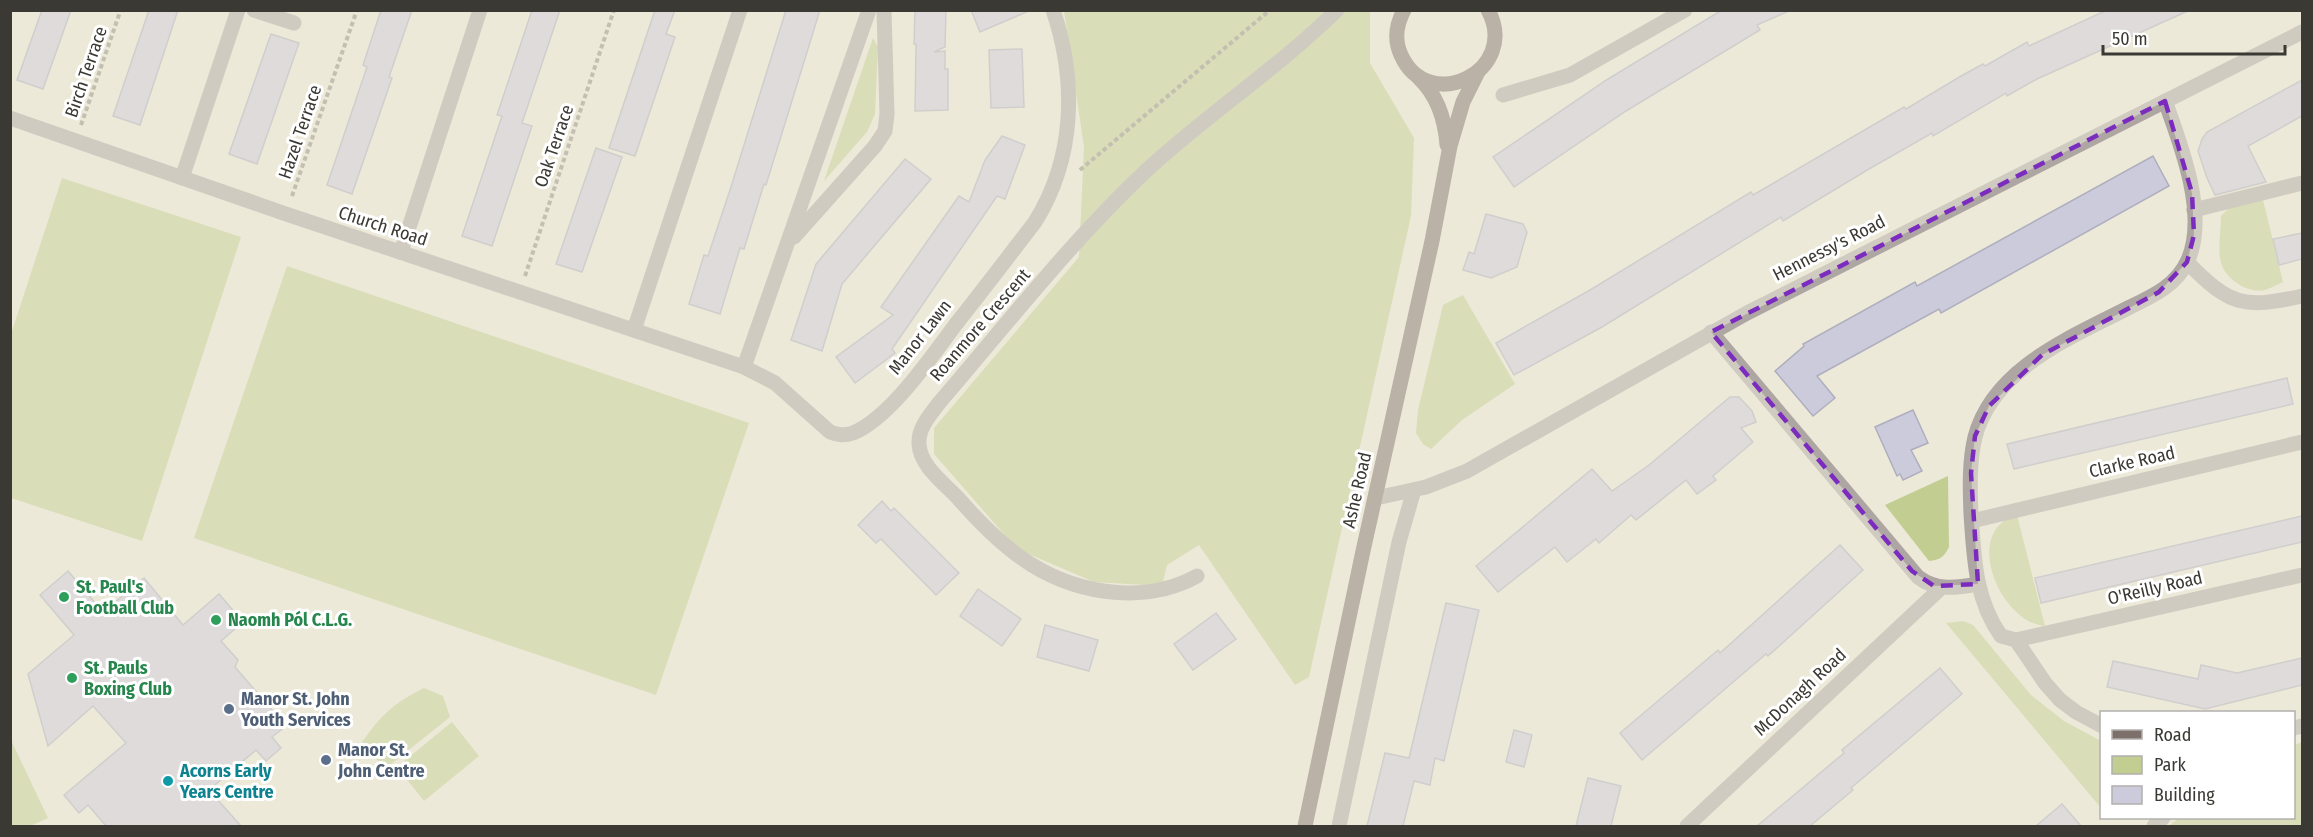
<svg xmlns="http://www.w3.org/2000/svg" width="2313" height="837" viewBox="0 0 2313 837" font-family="'Fira Sans Condensed',sans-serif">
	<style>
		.green { fill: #c2ce91 }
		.building { fill: #cccbdc; stroke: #aeaebe; stroke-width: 1.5 }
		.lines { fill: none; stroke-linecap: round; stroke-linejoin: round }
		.path { stroke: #908d82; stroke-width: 4; stroke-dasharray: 4.5 3; stroke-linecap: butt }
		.minor { stroke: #aea6a3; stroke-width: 15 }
		.major { stroke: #7d6f69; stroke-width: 15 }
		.marked { fill: none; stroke: #7b2cbf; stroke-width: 4.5; stroke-dasharray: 12 8; stroke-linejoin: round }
		.leisure-dot { fill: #2e9e5b; stroke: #fff; stroke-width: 2 }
		.service-dot { fill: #5c6f8a; stroke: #fff; stroke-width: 2 }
		.culture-dot { fill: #0f9aa8; stroke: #fff; stroke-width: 2 }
		.labels { text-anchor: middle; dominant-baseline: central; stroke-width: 6; stroke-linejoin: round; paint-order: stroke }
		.street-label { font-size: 18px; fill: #3b3933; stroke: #fff }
		.leisure-label { font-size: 18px; font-weight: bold; fill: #27864d; stroke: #fff; text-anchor: start }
		.service-label { font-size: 18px; font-weight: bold; fill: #4e5e75; stroke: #fff; text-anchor: start }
		.culture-label { font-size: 18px; font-weight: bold; fill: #0d838f; stroke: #fff; text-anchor: start }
	</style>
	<rect width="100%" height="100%" fill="#ede9d8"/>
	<g class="green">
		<path d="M1064,11h306v52l44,75 -3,78 -102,461 -14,8 -96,-140 -32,20 -5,21 -68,-4 -77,-33 -83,-95v-26l145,-171 5,-110z"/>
		<path d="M873,38l5,9 -3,67 -8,18 -43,49z"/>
		<path d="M62,178l179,59 -99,304 -131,-43v-164z"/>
		<path d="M2263,200l20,82c-6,3 -12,6 -18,8 -19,4 -43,-13 -45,-32 -2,-13 1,-29 1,-42l8,-8z"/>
		<path d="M287,266l462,157 -93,272 -462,-157z"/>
		<path d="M1463,295l52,89 -53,36 -31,29 -8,-5 -7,-11 2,-23 25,-105z"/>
		<path d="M1948,476l1,71c-5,10 -9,13 -20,14l-44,-56z"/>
		<path d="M2017,515l28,111c-41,-3 -77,-80 -41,-105 3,-3 9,-4 13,-6z"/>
		<path d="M1963,621l10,4 58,70 33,26 37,20v67l-155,-185z"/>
		<path d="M424,688l19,8 7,21 -65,52 -23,-27c20,-28 32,-39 62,-54z"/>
		<path d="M452,722l27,34 -55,45 -27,-34z"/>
		<path d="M10,738l38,80 -18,8h-19z"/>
		<path d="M2302,742v84h-133l10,-8h115v-73z"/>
	</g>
	<g class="building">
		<path d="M42,10h29l-28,79 -26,-9z"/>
		<path d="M149,10h29l-38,115 -27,-9z"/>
		<path d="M381,10h31l-23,67 3,1 -40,116 -25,-9 40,-118 -4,-2z"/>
		<path d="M532,10h28l-38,113 10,3 -40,120 -30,-10 40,-120 -5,-1z"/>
		<path d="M655,10h20l-9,24 9,3 -40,119 -26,-8z"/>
		<path d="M786,10h34l-54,175 -2,-1 -20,65 -4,-1 -20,66 -31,-10 15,-49 4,1 22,-66z"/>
		<path d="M915,10h31l-1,37 -11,5 11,-1v18h3v41l-33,1 1,-67h-2z"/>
		<path d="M971,10h60l-51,22z"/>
		<path d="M1722,10h69l-34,15 3,5 -134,81 -112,76 -21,-30 115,-78z"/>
		<path d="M2107,10h83l-153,69 -30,17 -1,-3 -73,43 -1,-3 -63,36 -86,52 -2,-4 -179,110 -88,48 -18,-32 94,-53 161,-98 2,3 151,-88 2,2 55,-33 22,-12 2,2 42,-24 2,4z"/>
		<path d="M271,34l28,9 -42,121 -28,-10z"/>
		<path d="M1022,49l2,58 -33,1 -2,-58z"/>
		<path d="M2302,80v36l-54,30 18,36 -51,13 -8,-17 -9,-27 4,-12 5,-7z"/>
		<path d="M1002,136l23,9 -20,54 -8,-3 -105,153 3,4 -40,30 -19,-26 57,-42 -12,-8 78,-111 10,6 16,-42z"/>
		<path d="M596,148l26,9 -40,115 -26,-8z"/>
		<path d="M2153,156l16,30 -228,127 -2,-4 -122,67 18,22 -22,18 -38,-45 29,-25 -1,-2 112,-62 2,4z"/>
		<path d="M905,159l26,20 -89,105 -20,67 -31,-11 25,-76z"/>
		<path d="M1486,214l37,10 4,8 -10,35 -26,11 -28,-8 6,-18 5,2z"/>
		<path d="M2302,233v26l-23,6 -6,-26z"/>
		<path d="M2287,378l6,26 -279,65 -7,-25z"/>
		<path d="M1730,397h9l13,14 4,11 -15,6 12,14 -40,34 3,4 -19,14 -11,-14 -50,40 -5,-5 -32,28 -3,-4 -29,23 -12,-15 -57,45 -22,-26 116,-97 20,22 37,-26z"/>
		<path d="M1913,410l15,33 -17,7 11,21 -19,9 -3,-6 -3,2 -22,-49z"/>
		<path d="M882,501l9,10 3,-3 65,65 -23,22 -55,-56 -5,4 -18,-18z"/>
		<path d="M2302,516v26l-261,61 -6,-25z"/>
		<path d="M1840,545l23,25 -95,86 -2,-2 -124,106 -22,-27 98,-83 2,3z"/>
		<path d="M68,571l35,41 41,-34 39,47 36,-31 24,28 -22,19 17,19 -3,7 51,59 -14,11 9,11 -15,13 -10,-11 -47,40 32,36h-135l-18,-21 -9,8 -15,-18 62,-52 -33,-37 -45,40 -20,-72 46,-39 -34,-40z"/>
		<path d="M978,589l43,30 -19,27 -42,-30z"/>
		<path d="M1446,603l33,7 -35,151 -9,-3 -5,27 -16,-4 -11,45h-36l18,-73 24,5z"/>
		<path d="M1216,613l20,26 -43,31 -19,-26z"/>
		<path d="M1045,625l53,15 -9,31 -52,-14z"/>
		<path d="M2302,658v27l-97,24 -98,-22 6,-26 85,18 3,-14 36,8z"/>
		<path d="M1940,668l22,26 -111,94 2,2 -43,36h-53l87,-73 -2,-3z"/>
		<path d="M1514,730l18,5 -8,32 -18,-5z"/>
		<path d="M1588,778l33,8 -10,40h-35z"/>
		<path d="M2062,804l19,22h-45z"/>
	</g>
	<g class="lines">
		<g class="path">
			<path d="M81,125l39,-113"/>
			<path d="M1080,170l190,-160"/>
			<path d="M292,196l65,-186"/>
			<path d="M525,276l89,-266"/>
		</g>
		<g class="minor">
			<path d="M254,10l40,13"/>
			<path d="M1503,95l67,-20 115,-65"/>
			<path d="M10,118l276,96 458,153 31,16 55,49c8,3 14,4 23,1 37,-15 79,-77 103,-109 27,-34 53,-68 79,-102 40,-64 42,-141 18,-212"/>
			<path d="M182,178l56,-168"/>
			<path d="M2194,210l108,-27"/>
			<path d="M794,237l81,-91 10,-15 2,-17 -3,-104"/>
			<path d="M401,252l79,-242"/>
			<path d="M2187,262c43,44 57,47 115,34"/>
			<path d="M634,330l106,-320"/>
			<path d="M1711,332l207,245c18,14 38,11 60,7"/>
			<path d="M744,367l125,-357"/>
			<path d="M1376,498l50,-11 41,-16 280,-158 555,-281"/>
			<path d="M1972,521l330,-79"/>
			<path d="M1197,576c-50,28 -116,19 -165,-11 -26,-16 -54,-44 -74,-67 -14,-15 -38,-32 -39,-54 -1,-16 11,-29 20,-41 68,-79 133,-163 209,-234 61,-56 130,-101 189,-159"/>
			<path d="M2016,640l286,-65"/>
			<path d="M2102,726l-26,-14 -16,-12 -15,-17 -29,-43 -15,-4c-26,-37 -27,-78 -30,-122 -1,-25 -2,-52 4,-77 18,-69 97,-100 155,-130 23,-11 47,-22 58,-47 20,-45 -7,-115 -23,-159"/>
			<path d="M2294,728l8,-2"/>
			<path d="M1339,826l60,-284 15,-52"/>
			<path d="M1687,826l254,-238"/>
			<path d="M2154,826l9,-8"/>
		</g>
		<g class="major">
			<path d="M1404,10c-8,15 -10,30 -3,45 27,61 120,16 87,-45"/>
			<path d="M1419,78c19,18 26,41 28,67"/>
			<path d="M1305,826l58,-275 69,-310 18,-95 13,-44 15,-30"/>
		</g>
	</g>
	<path d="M0 0H2313V837H0ZM2165,101l27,92 2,42 -7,27 -28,30 -117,63 -53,51 -14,30 -4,37 7,111 -44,2 -22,-15 -201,-239z" fill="#ede9d8" fill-opacity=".55" fill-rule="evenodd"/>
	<path class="marked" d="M2165,101l27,92 2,42 -7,27 -28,30 -117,63 -53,51 -14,30 -4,37 7,111 -44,2 -22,-15 -201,-239z"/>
	<g class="leisure-dot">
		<circle cx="64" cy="597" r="6"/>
		<circle cx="216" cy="620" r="6"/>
		<circle cx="72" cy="678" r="6"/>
	</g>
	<g class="service-dot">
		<circle cx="229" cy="709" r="6"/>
		<circle cx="326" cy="760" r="6"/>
	</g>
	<circle class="culture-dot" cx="168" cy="781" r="6"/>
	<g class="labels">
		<g class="street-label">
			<text transform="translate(86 72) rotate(-71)">Birch Terrace</text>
			<text transform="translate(300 132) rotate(-71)">Hazel Terrace</text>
			<text transform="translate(554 146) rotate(-71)">Oak Terrace</text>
			<text transform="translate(383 226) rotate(18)">Church Road</text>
			<text transform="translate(1829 248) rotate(-27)">Hennessy's Road</text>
			<text transform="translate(980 325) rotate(-49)">Roanmore Crescent</text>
			<text transform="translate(920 337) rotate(-52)">Manor Lawn</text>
			<text transform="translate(2132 462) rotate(-13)">Clarke Road</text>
			<text transform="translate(1357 490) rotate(-77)">Ashe Road</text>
			<text transform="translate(2155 588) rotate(-13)">O'Reilly Road</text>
			<text transform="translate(1800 692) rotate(-43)">McDonagh Road</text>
		</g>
		<g class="leisure-label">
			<text x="76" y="587">St. Paul's<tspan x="76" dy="21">Football Club</tspan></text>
			<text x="228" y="620">Naomh Pól C.L.G.</text>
			<text x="84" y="668">St. Pauls<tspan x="84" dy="21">Boxing Club</tspan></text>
		</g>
		<g class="service-label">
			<text x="241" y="699">Manor St. John<tspan x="241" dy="21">Youth Services</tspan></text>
			<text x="338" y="750">Manor St.<tspan x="338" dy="21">John Centre</tspan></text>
		</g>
		<g class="culture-label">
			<text x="180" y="771">Acorns Early<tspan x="180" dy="21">Years Centre</tspan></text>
		</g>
	</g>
	<rect width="2313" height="837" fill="none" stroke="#3b3933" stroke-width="24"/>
	<rect x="2100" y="711" width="195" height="108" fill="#ffffff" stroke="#b1b0ad" stroke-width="1.5"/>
	<rect x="2112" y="730" width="30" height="9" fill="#7d6f69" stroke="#b1b0ad" stroke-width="1.5"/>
	<text x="2154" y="741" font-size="18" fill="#3b3933">Road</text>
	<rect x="2112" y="756" width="30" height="18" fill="#c2ce91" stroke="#b1b0ad" stroke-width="1.5"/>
	<text x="2154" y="771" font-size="18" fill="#3b3933">Park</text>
	<rect x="2112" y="786" width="30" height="18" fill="#cccbdc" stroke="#b1b0ad" stroke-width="1.5"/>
	<text x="2154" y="801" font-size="18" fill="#3b3933">Building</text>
	<path d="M2103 45v9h182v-9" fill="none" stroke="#3b3933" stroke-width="3"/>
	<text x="2112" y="45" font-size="18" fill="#3b3933" stroke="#ffffff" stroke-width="4.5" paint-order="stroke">50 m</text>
</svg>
